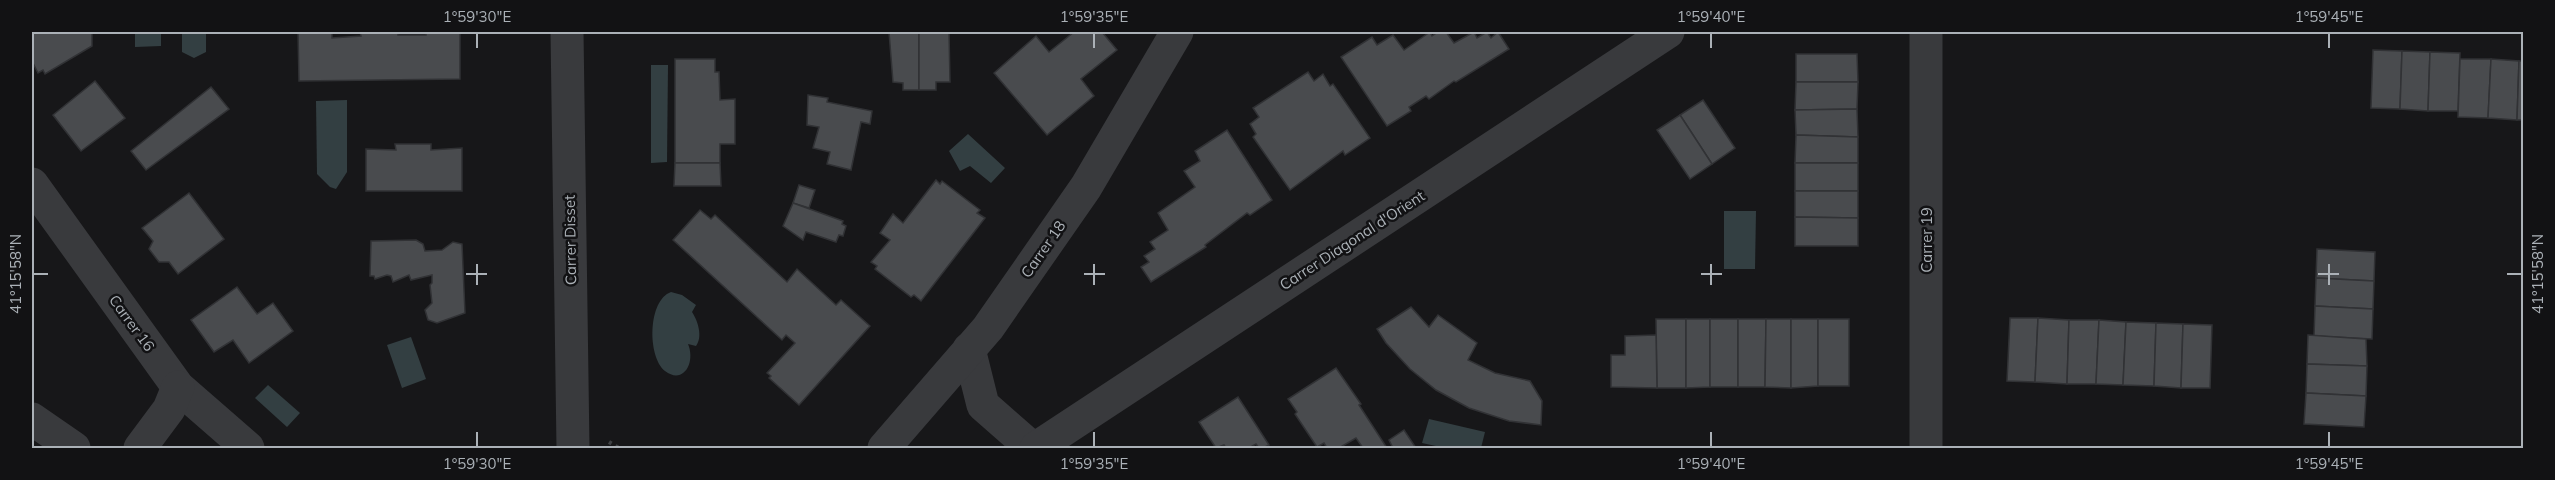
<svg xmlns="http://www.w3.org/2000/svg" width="2555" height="480" viewBox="0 0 2555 480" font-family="Mulish,sans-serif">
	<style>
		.water { fill: #333f42 }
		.building { fill: #494b4e; stroke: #313235; stroke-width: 1.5 }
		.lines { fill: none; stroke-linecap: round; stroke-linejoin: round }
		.path { stroke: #3f4144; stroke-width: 4; stroke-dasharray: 3 4.5; stroke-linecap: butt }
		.minor { stroke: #393a3d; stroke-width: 33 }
		.tertiary { stroke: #393a3d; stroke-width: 33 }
		.ticks { fill: none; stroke: #abb1b7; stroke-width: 2 }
		.labels { text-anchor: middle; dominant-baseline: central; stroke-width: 5; stroke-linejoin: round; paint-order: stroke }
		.street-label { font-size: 15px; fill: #abb1b7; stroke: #121214 }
		.neatline { fill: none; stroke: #abb1b7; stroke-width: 2 }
		.ticks-label { font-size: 15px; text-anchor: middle; fill: #abb1b7 }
	</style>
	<rect width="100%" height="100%" fill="#171719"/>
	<g class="water">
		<path d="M135,32h26v14l-26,1z"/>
		<path d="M182,32h24v20l-12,6 -12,-6z"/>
		<path d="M651,65h17l-1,97 -16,1z"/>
		<path d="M347,100v72l-11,17 -6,-2 -13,-13 -1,-73z"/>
		<path d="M968,134l37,34 -14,15 -21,-17 -10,5 -11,-20z"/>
		<path d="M1724,211h32l-1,58h-31z"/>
		<path d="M671,292l11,3 14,10 -4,7c6,9 11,25 4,34l-8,-2c8,19 -5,41 -23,27 -18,-15 -17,-71 6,-79z"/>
		<path d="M411,337l15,42 -24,9 -15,-43z"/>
		<path d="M268,385l32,28 -13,14 -32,-29z"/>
		<path d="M1429,419l56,13 -4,16h-36l-23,-5z"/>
	</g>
	<g class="building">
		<path d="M32,32h60v14l-47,28 -2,-4 -5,3 -6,-12z"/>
		<path d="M298,32h34v6l29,-2 -1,-4h38v3h28v-3h34v47l-161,2z"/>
		<path d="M889,32h30v58h-16v-7l-10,-1z"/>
		<path d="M919,32h30l1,50h-14v8h-17z"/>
		<path d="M1074,32h28l15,18 -36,29 13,17 -47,39 -53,-62 42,-37 13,16z"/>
		<path d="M1430,32l2,4 6,-4h8l8,11 20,-11 3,6 10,-6 4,6 7,-6 11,17 -53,33 -2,-1 -25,18 -3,-3 -17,11 2,4 -24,15 -46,-69 31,-20 5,8 16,-10 11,15z"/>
		<path d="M2373,50l29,1 -2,58 -29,-1z"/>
		<path d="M2402,51l28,1 -2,59 -28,-2z"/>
		<path d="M2430,52l30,1 -2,58h-30z"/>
		<path d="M1796,54h61l1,28h-62z"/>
		<path d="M675,59h40v13h4l1,28 15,-1v45h-15v19h-45z"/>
		<path d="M2460,59h31l-3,59 -30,-1z"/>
		<path d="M2491,59l28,2 -2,59 -29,-2z"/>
		<path d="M2519,61h5v59h-7z"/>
		<path d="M1308,72l6,9 9,-7 7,12 3,-2 37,54 -25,17 -2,-4 -53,39 -37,-53 3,-3 -6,-10 9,-7 -6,-9z"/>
		<path d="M95,81l30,37 -44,33 -28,-36z"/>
		<path d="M1796,82h62l-1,27 -62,1z"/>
		<path d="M211,87l18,22 -83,61 -15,-19z"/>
		<path d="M808,95l20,3 -1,4 45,9 -2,13 -9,-2 -10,48 -24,-6 3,-12 -17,-4 6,-21 -12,-2z"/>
		<path d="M1703,100l32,48 -23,16 -32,-49z"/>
		<path d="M1857,109l1,28 -62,-2 -1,-25z"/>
		<path d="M1680,115l32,49 -22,15 -33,-49z"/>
		<path d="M1227,130l45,70 -22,15 -3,-2 -42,32 1,2 -55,35 -10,-15 8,-5 -5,-6 11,-7 -5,-7 18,-12 -10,-17 37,-26 -11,-16 16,-10 -5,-10z"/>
		<path d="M1796,135l62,2v26h-63z"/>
		<path d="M395,144h36v6l31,-2v43h-96v-42l30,1z"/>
		<path d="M675,163h45l1,23h-47z"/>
		<rect x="1795" y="163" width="63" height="28"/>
		<path d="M936,180l4,4 2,-3 38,29 -3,3 8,5 -64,83 -7,-6 -3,2 -36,-28 2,-3 -6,-4 19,-22 -10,-7 13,-19 10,9z"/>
		<path d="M799,185l16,5 -6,18 -16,-5z"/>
		<path d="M1795,191h63v27l-63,-1z"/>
		<path d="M189,193l35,46 -46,35 -9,-12h-10l-10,-13 4,-8 -11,-13z"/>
		<path d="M793,203l50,18 -1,3 4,2 -3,10 -4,-1 -3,7 -30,-10 -3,8 -20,-14z"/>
		<path d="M700,210l11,9 4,-4 72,67 10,-13 39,36 5,-5 29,26 -71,79 -30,-27 2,-2 -4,-3 28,-30 -9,-8 -4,5 -109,-100z"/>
		<path d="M1795,217l63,1v28h-63z"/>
		<path d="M416,240l7,4 2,7 17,-1 11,-8 9,2 3,69 -28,10 -9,-3 -3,-10 7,-7 -2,-18 2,-2v-8l-21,5 -2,-5 -16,7 -2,-6 -4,-1 -12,4 -1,-3h-4l1,-35z"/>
		<path d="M2317,249l58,3 -1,29 -58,-3z"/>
		<path d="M2316,278l58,3 -1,28 -58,-3z"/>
		<path d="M237,287l20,27 16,-11 20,28 -44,32 -16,-23 -19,12 -23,-32z"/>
		<path d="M2315,306l58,3 -1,30 -58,-3z"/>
		<path d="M1411,307l18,20 9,-12 39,28 -9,17 27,13 35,8 12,20 -1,24 -32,-4 -40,-13 -33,-18 -26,-21 -24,-26 -9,-14z"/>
		<path d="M2010,318h28l-3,64 -28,-1z"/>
		<path d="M2038,318l31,2 -2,64 -32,-2z"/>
		<path d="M1656,319h30v69h-29z"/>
		<path d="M1686,319h24v68l-24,1z"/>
		<rect x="1710" y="319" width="28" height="68"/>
		<path d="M1738,319h28l-1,68h-27z"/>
		<path d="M1766,319h25v69l-26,-1z"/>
		<path d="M1791,319h27v67l-27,2z"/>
		<rect x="1818" y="319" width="31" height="67"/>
		<path d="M2069,320h30l-3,64h-29z"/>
		<path d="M2099,320l27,2 -3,63 -27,-1z"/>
		<path d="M2126,322l30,1 -2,63 -31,-1z"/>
		<path d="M2156,323l27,1 -2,64 -27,-2z"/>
		<path d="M2183,324l29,1 -2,63h-29z"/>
		<path d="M1656,335l1,53 -46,-1v-32h14v-19z"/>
		<path d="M2308,335l58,4 1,27 -60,-2z"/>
		<path d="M2307,364l60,2 -1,30 -60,-3z"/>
		<path d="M1336,368l25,36 -2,1 28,43h-24l-7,-10 -17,10h-12l-3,-5 -7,4 -22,-33 2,-2 -9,-13z"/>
		<path d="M2306,393l60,3 -2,31 -60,-3z"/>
		<path d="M1238,397l31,48 -6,3h-4l-3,-4 -7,4h-23l-2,-3 -8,3 -17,-26z"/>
		<path d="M1404,430l12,18h-23l-4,-8z"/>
	</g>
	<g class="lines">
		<path class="path" d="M609,442l10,6"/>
		<g class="minor">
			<path d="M1926,32v416"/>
			<path d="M32,184l146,203 70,61"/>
			<path d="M969,349l14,56 49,43"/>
			<path d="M32,419l42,29"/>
			<path d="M140,448l29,-39 9,-22"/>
			<path d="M884,448l104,-120 98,-141 91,-155"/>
			<path d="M1036,448l632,-416"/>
		</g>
		<path class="tertiary" d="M567,32l6,416"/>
	</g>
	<path class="ticks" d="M477,33v15M1094,33v15M1711,33v15M2329,33v15M477,264v21M1094,264v21M1711,264v21M2329,264v21M33,274h15M466,274h21M1084,274h21M1701,274h21M2318,274h21M2507,274h15M477,432v15M1094,432v15M1711,432v15M2329,432v15"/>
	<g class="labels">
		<g class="street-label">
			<text transform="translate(570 240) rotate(-91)">Carrer Disset</text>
			<text transform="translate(1352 240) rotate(-33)">Carrer Diagonal d'Orient</text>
			<text transform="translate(1926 240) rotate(-90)">Carrer 19</text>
			<text transform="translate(1043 249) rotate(-55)">Carrer 18</text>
			<text transform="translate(132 323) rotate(54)">Carrer 16</text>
		</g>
	</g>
	<rect width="2555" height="480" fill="none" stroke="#121214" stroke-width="66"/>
	<rect x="33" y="33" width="2489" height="414" class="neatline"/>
	<g class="ticks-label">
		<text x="477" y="22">1°59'30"E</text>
		<text x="1094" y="22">1°59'35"E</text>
		<text x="1711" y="22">1°59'40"E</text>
		<text x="2329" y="22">1°59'45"E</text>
		<text transform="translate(16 274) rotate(-90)" y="5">41°15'58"N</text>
		<text transform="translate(2538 274) rotate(-90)" y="5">41°15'58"N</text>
		<text x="477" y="469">1°59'30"E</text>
		<text x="1094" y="469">1°59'35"E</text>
		<text x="1711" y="469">1°59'40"E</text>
		<text x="2329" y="469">1°59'45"E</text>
	</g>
</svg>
